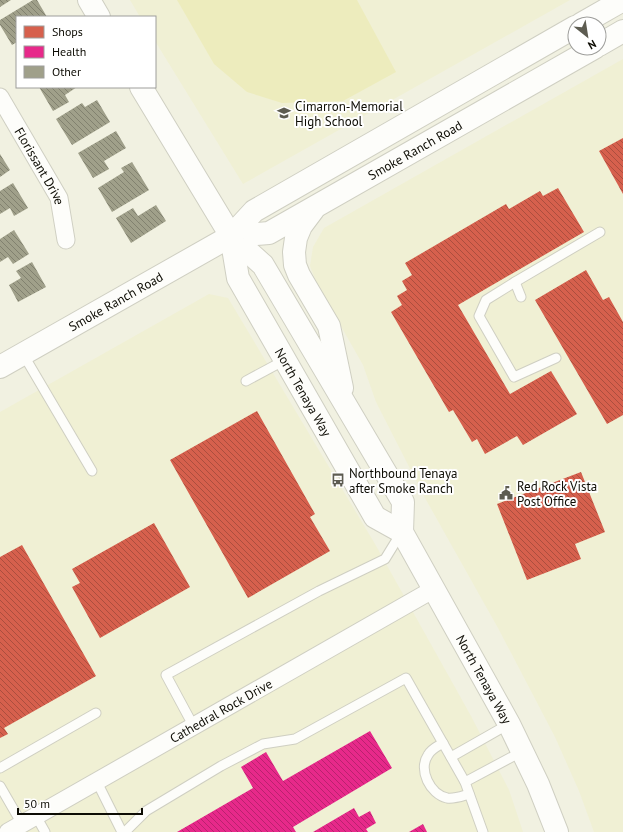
<svg xmlns="http://www.w3.org/2000/svg" width="623" height="832" viewBox="0 0 623 832" font-family="'PT Sans',sans-serif">
	<style>
		.built { fill: #f0f0d4 }
		.park { fill: #edecbd }
		.shops { fill: url(#shops-back-hatch) }
		.health { fill: url(#health-back-hatch) }
		.building { fill: url(#building-back-hatch) }
		.lines { fill: none; stroke-linecap: round; stroke-linejoin: round }
		.lane-casing { stroke: #cfcfc2; stroke-width: 11 }
		.street-casing { stroke: #cfcfc2; stroke-width: 19 }
		.secondary-casing { stroke: #cfcfc2; stroke-width: 24 }
		.lane { stroke: #fdfdfa; stroke-width: 9 }
		.street { stroke: #fdfdfa; stroke-width: 17 }
		.secondary { stroke: #fdfdfa; stroke-width: 22 }
		.labels { text-anchor: middle; dominant-baseline: central; stroke-width: 4; stroke-linejoin: round; paint-order: stroke }
		.poi-label { font-size: 13px; fill: #0d0c04; stroke: #fff; text-anchor: start }
		.street-label { font-size: 13px; fill: #0d0c04; stroke: #fff }
	</style>
	<defs>
		<pattern id="shops-back-hatch" width="6" height="6" patternUnits="userSpaceOnUse"><rect width="6" height="6" fill="#d6604d"/><path d="M-1 5l2 2M0 0l6 6M5-1l2 2" fill="none" stroke="#ac4e3e"/></pattern>
		<pattern id="health-back-hatch" width="6" height="6" patternUnits="userSpaceOnUse"><rect width="6" height="6" fill="#e7298a"/><path d="M-1 5l2 2M0 0l6 6M5-1l2 2" fill="none" stroke="#ba226f"/></pattern>
		<pattern id="building-back-hatch" width="6" height="6" patternUnits="userSpaceOnUse"><rect width="6" height="6" fill="#a0a08a"/><path d="M-1 5l2 2M0 0l6 6M5-1l2 2" fill="none" stroke="#81816f"/></pattern>
	</defs>
	<rect width="100%" height="100%" fill="#f1f1e1"/>
	<g class="built">
		<path d="M130,0h440l-327,184 -88,-143v-24h-15z"/>
		<path d="M623,59v773h-29l-15,-41 -24,-54 -57,-109 -73,-130 -49,-96 -13,-37 -46,-81 -7,-18 3,-19 11,-19z"/>
		<path d="M209,294l19,4 147,246 96,172 38,74 14,42h-523v-420z"/>
	</g>
	<path class="park" d="M177,0h180l39,72 -53,29 -61,2 -35,-11 -33,-28z"/>
	<g class="shops">
		<path d="M623,138v56l-24,-43z"/>
		<path d="M558,188l26,44 -126,73 52,89 41,-23 26,43 -54,31 -6,-9 -32,18 -8,-15 -5,3 -19,-32 -4,2 -58,-100 11,-7 -5,-9 10,-6 -5,-9 10,-6 -7,-12 101,-59 3,5 31,-18 3,5z"/>
		<path d="M586,270l17,30 6,-3 14,25v93l-16,9 -72,-124z"/>
		<path d="M257,411l58,103 -5,3 20,34 -82,47 -78,-138z"/>
		<path d="M581,472l24,60 -30,12 6,15 -54,21 -30,-76z"/>
		<path d="M154,523l36,64 -90,51 -28,-51 8,-4 -8,-14z"/>
		<path d="M22,545l74,131 -92,52 4,6 -8,4v-181z"/>
	</g>
	<g class="health">
		<path d="M370,731l22,37 -99,59 3,5h-119l76,-44 -12,-21 25,-15 17,29z"/>
		<path d="M354,808l5,9 11,-6 6,12 -10,6 2,3h-55z"/>
		<path d="M423,824l4,8h-18z"/>
	</g>
	<g class="building">
		<path d="M0,0h11l-11,7z"/>
		<path d="M33,0h4l10,17h-30v25l-5,3 -12,-20v-5z"/>
		<path d="M39,87h38l-12,8 4,7 -16,9z"/>
		<path d="M97,100l13,22 -38,23 -16,-26 26,-16 3,4z"/>
		<path d="M116,131l10,17 -22,13 5,8 -16,9 -15,-25z"/>
		<path d="M0,154l10,16 -10,7z"/>
		<path d="M132,162l17,28 -37,22 -14,-24 26,-16 -3,-4z"/>
		<path d="M13,183l15,25 -14,8 -4,-8 -10,6v-23z"/>
		<path d="M156,205l10,16 -35,22 -15,-25 17,-10 5,8z"/>
		<path d="M14,230l15,24 -16,10 -5,-7 -8,5v-23z"/>
		<path d="M32,262l14,25 -28,15 -9,-17 12,-7 -5,-7z"/>
	</g>
	<g class="lines">
		<g class="lane-casing">
			<g id="lane">
				<path d="M515,282l-29,18 -7,16 35,61 42,-19"/>
				<path d="M521,297l-6,-15 85,-50"/>
				<path d="M23,354l69,117"/>
				<path d="M246,381l39,-21"/>
				<path d="M194,727l-28,-52 153,-84 66,-32 16,-26"/>
				<path d="M443,743c-5,3 -12,6 -15,12 -10,15 2,39 19,43 8,1 15,-2 22,-4"/>
				<path d="M451,757l58,-33"/>
				<path d="M0,768l96,-55"/>
				<path d="M97,782l25,50"/>
				<path d="M465,782l58,-31"/>
				<path d="M0,786l22,38"/>
				<path d="M36,816l9,16"/>
				<path d="M125,832l21,-21 75,-45 42,-22 32,-5 111,-61 59,104 18,50"/>
			</g>
		</g>
		<g class="street-casing">
			<g id="street">
				<path id="s1" d="M0,97l59,101 7,42"/>
				<path id="s2" d="M8,832l426,-243"/>
			</g>
		</g>
		<g class="secondary-casing">
			<g id="secondary">
				<path d="M89,0l10,17"/>
				<path d="M581,24l42,-24"/>
				<path d="M599,45l24,-14"/>
				<path id="s3" d="M141,87l90,149 32,29 140,237 -1,30 107,192 29,60 19,48"/>
				<path d="M313,210l-12,16 -5,12 -2,14 1,13 4,10 30,51 13,62"/>
				<path id="s4" d="M231,236l38,-3 325,-185"/>
				<path id="s5" d="M231,236l7,42 137,239 27,15"/>
				<path id="s6" d="M0,367l231,-131 23,-25 321,-184"/>
			</g>
		</g>
		<use href="#lane" class="lane"/>
		<use href="#street" class="street"/>
		<use href="#secondary" class="secondary"/>
	</g>
	<defs>
		<g id="school-bare" transform="scale(1.08)"><path d="M0-5L7-2L0 1L-7-2ZM-4 1L0 2.5L4 1V4Q0 6-4 4Z" fill="#5d5c51" stroke="#fff" stroke-width="2.5" paint-order="stroke"/></g>
		<g id="bus-bare" transform="scale(1.08)"><path d="M-5-6H5V4H4V6H2V4H-2V6H-4V4H-5ZM-3.5-4V0h7V-4ZM-3.5 1.2v1.5H-2V1.2ZM2 1.2v1.5H3.5V1.2Z" fill="#5d5c51" stroke="#fff" stroke-width="2.5" paint-order="stroke"/></g>
		<g id="civic-bare" transform="scale(1.08)"><path d="M-.6-6.5H3V-4.5H.6V-3L4-1V1h2V6H-6V1h2V-1L-.6-3ZM-1.2 2.5V6h2.4V2.5Z" fill="#5d5c51" stroke="#fff" stroke-width="2.5" paint-order="stroke"/></g>
	</defs>
	<g fill-rule="evenodd">
		<use href="#school-bare" x="284" y="113"/>
		<use href="#bus-bare" x="338" y="480"/>
		<use href="#civic-bare" x="506" y="493"/>
	</g>
	<g class="labels">
		<g class="poi-label">
			<text x="295" y="106">Cimarron-Memorial<tspan x="295" dy="15">High School</tspan></text>
			<text x="349" y="473">Northbound Tenaya<tspan x="349" dy="15">after Smoke Ranch</tspan></text>
			<text x="517" y="486">Red Rock Vista<tspan x="517" dy="15">Post Office</tspan></text>
		</g>
		<g class="street-label">
			<text stroke="none"><textPath href="#s4" startOffset="206">Smoke Ranch Road</textPath></text>
			<text stroke="none"><textPath href="#s1" startOffset="80">Florissant Drive</textPath></text>
			<text stroke="none"><textPath href="#s6" startOffset="133">Smoke Ranch Road</textPath></text>
			<text stroke="none"><textPath href="#s5" startOffset="174">North Tenaya Way</textPath></text>
			<text stroke="none"><textPath href="#s3" startOffset="691">North Tenaya Way</textPath></text>
			<text stroke="none"><textPath href="#s2" startOffset="245">Cathedral Rock Drive</textPath></text>
		</g>
	</g>
	<rect x="16" y="16" width="140" height="72" fill="#ffffff" stroke="#9e9e9b"/>
	<rect x="24" y="26" width="20" height="12" fill="#d6604d" stroke="#9e9e9b"/>
	<text x="52" y="36" font-size="12" fill="#0d0c04">Shops</text>
	<rect x="24" y="46" width="20" height="12" fill="#e7298a" stroke="#9e9e9b"/>
	<text x="52" y="56" font-size="12" fill="#0d0c04">Health</text>
	<rect x="24" y="66" width="20" height="12" fill="#a0a08a" stroke="#9e9e9b"/>
	<text x="52" y="76" font-size="12" fill="#0d0c04">Other</text>
	<g transform="translate(587 36) rotate(150)"><circle r="19" fill="#ffffff" stroke="#9e9e9b"/>
	<path d="M0-3L7 15L0 10L-7 15Z" fill="#5d5c51"/>
	<text y="-6" font-size="11" font-weight="bold" text-anchor="middle" fill="#0d0c04">N</text>
	</g>
	<path d="M18 808v6h124v-6" fill="none" stroke="#0d0c04" stroke-width="2"/>
	<text x="24" y="808" font-size="12" fill="#0d0c04" stroke="#ffffff" stroke-width="3" paint-order="stroke">50 m</text>
</svg>
